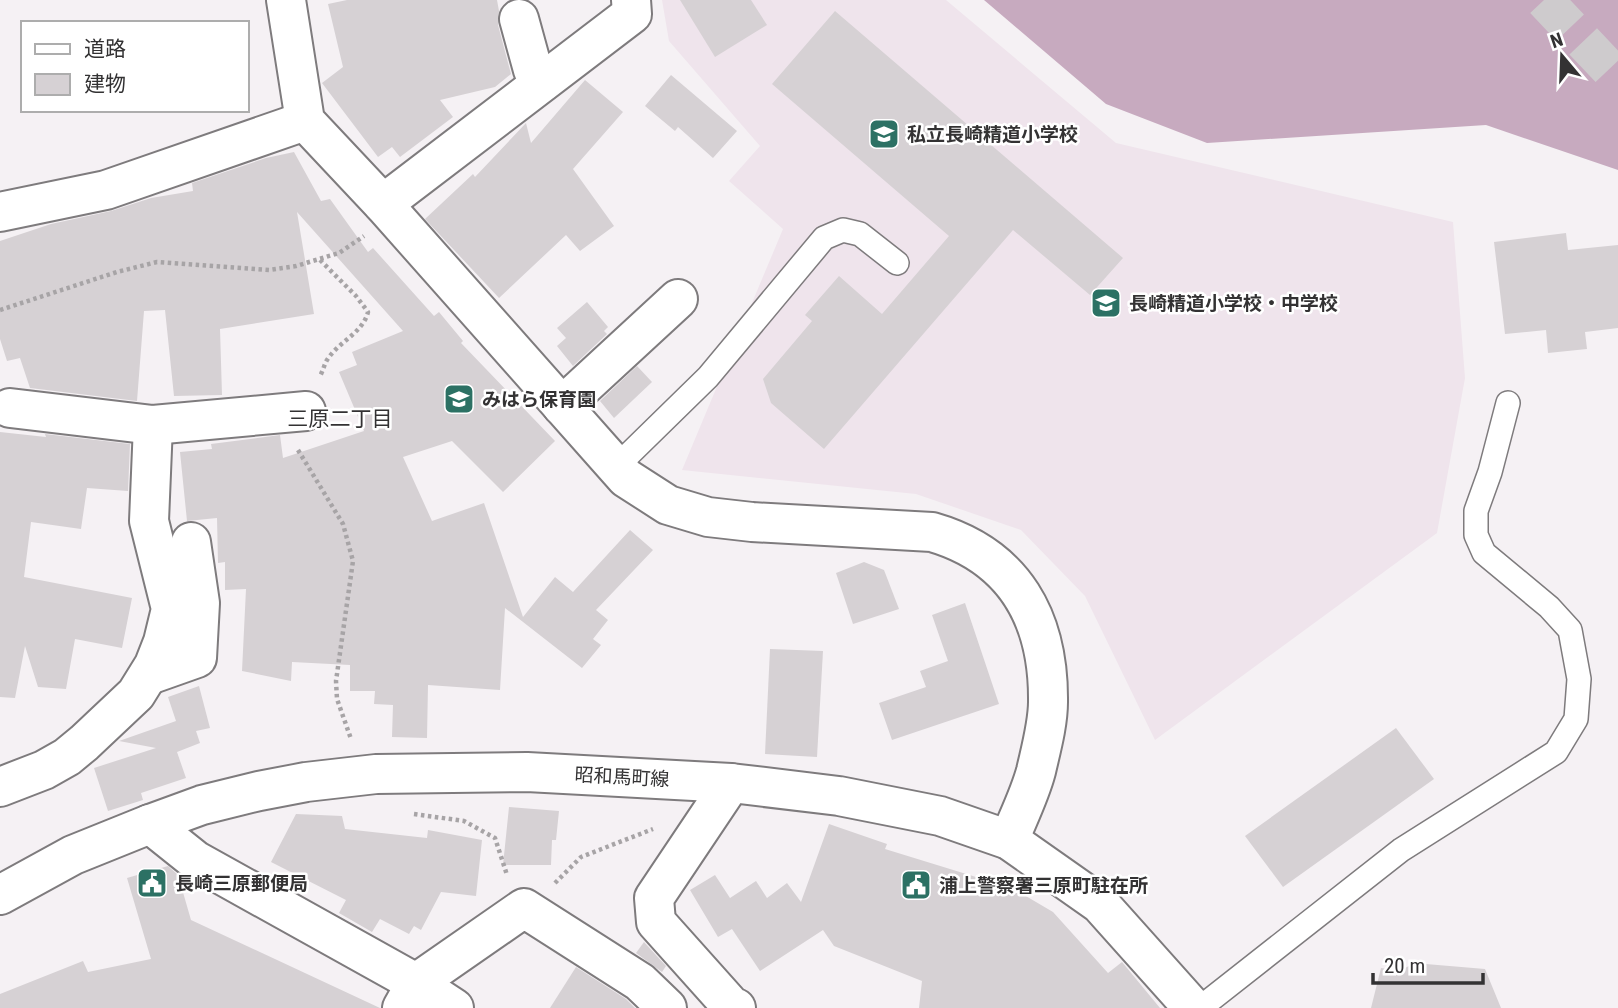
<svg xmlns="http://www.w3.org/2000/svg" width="1618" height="1008" viewBox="0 0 1618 1008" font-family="'Roboto Condensed','Noto Sans JP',sans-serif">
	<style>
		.built { fill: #efe4ec }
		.forest { fill: #c7aabf }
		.building { fill: #d6d1d4 }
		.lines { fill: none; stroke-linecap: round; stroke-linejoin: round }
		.highway-tunnel { stroke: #cecbcd; stroke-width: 38; stroke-dasharray: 38 19; stroke-linecap: butt }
		.lane-casing { stroke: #7e7b7d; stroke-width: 26 }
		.street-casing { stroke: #7e7b7d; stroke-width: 42 }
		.secondary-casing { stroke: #7e7b7d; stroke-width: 42 }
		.path { stroke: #a7a4a6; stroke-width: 4.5; stroke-dasharray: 3.5 3.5; stroke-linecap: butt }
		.lane { stroke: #fff; stroke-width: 23 }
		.street { stroke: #fff; stroke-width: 38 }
		.secondary { stroke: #fff; stroke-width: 38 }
		.labels { text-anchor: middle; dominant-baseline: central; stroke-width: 5; stroke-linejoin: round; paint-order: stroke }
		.poi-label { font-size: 19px; font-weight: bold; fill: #333233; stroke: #fff; text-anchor: start }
		.street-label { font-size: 19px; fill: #333233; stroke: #fff }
		.neighbourhood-label { font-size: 21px; fill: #333233; stroke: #fff }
	</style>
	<rect width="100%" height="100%" fill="#f5f1f4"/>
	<path class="built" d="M662,0h284l170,143 337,79 12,156 -28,155 -282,207 -70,-144 -64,-66 -105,-36 -234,-24 101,-241 -54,-48 31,-35 -91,-105z"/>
	<path class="forest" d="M984,0h634v170l-132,-45 -279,18 -101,-39z"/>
	<g class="building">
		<path d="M347,0h150l2,11 -1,14 13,49 -16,13 -55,13 13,17 -53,40 -8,-10 -14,10 -56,-74 21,-16 -15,-63z"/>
		<path d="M680,0h71l16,25 -52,32z"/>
		<path d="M835,11l288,247 -33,37 -77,-65 -189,219 -53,-46 -8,-24 49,-58 -7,-6 34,-39 43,38 67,-78 -177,-152z"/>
		<path d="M671,75l66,56 -24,27 -35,-31 -3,4 -30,-25z"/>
		<path d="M585,80l38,32 -50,57 41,57 -34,25 -14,-16 -67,63 -74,-79 48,-45 2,3 51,-54 5,20z"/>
		<path d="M294,152l27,49 9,-2 38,53 5,-4 61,68 5,-4 24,29 -2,2 94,98 -52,51 -51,-51 -49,16 29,64 52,-18 39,114 32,-40 18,15 57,-62 23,20 -57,60 12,10 -15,19 8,6 -19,23 -77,-60 -5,82 -72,-5 -1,53 -35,-1 1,-32 -19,-1 1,-13h-25v-26l-58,-3 -1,19 -49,-10 4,-82 -21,1v-28l-7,1 -1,-45 -30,3 -7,-69 32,-3 -1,-5 69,-9 3,23 81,-27 -25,-59 18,-7 -5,-13 51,-21 -106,-119 17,102 -94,15 2,66 -48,1 -9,-86 -21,1 -7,90 -107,-13 -10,-30 -13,3 -7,-22v-98l51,-17 60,-13 40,-13 42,-7 -1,-8 74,-25z"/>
		<path d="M1566,233l2,17 50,-5v83l-33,4 2,17 -39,4 -2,-23 -41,4 -11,-92z"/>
		<path d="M587,302l21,25 -4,4 3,3 -34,32 -16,-20 9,-8 -9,-10z"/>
		<path d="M637,366l15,16 -38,36 -14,-17z"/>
		<path d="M0,432l46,5 -1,-3 85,10 -2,47 -41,-3 -6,41 -50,-7 -7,55 108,21 -10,50 -47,-9 -9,50 -28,-2 -13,-41 -10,52 -15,-1z"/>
		<path d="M864,562l20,8 15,39 -46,15 -17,-51z"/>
		<path d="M965,603l34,101 -107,36 -13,-37 47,-16 -6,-16 28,-10 -16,-46z"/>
		<path d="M770,649l53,2 -6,106 -52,-3z"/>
		<path d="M199,686l11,42 -14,3 4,12 -23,9 9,26 -45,15 2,7 -35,11 -14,-43 62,-20 -37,-7 57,-20 -8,-24z"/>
		<path d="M1396,728l38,51 -151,108 -38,-51z"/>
		<path d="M509,807l50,4 -3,29h-4l-1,25h-48z"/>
		<path d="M296,814l46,2 3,13 82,9 1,-8 54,10 -6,56 -35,-4 -20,38 -7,-4 -5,8 -29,-15 -8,13 -33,-19 7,-13 -75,-38z"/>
		<path d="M829,824l58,20 -2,5 104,32 1,-6 63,37 55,61 14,-11 38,46h-241l3,-27 -88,-35 -11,-16 -63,41 -28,-42 -14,8 -28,-47 25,-15 15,23 26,-17 11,17 20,-15 14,19z"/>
		<path d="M168,866l10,9 13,45 189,88h-380v-14l83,-33 5,11 63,-13 -24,-81z"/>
		<path d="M644,942l22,24 -4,6 -26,-19z"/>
		<path d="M1414,963l71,6 16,39h-130l10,-40 19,3z"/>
		<path d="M576,967l50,32 9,9h-85z"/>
	</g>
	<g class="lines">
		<path class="highway-tunnel" d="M1544,0l74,78"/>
		<g class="lane-casing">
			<g id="lane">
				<path d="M616,467l92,-90 116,-139 19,-8 17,4 37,29"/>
				<path d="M1200,1008l201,-158 155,-98 20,-33 3,-40 -9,-49 -21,-23 -65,-54 -8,-18v-24l14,-39 18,-69"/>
			</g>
		</g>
		<g class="street-casing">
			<g id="street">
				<path d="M519,19l14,51 9,12"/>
				<path d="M383,204l249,-190 -1,-14"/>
				<path d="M0,212l106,-22 199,-69"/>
				<path d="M562,406l116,-107"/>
				<path d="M10,408l143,17 153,-14"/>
				<path d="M149,675l48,-17 3,-55 -9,-61"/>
				<path d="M731,783l-77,115 2,24 76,85 4,1"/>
				<path d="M0,787l44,-17 23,-13 17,-14 52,-49 18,-29 9,-23 8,-33 -22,-88 4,-96"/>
				<path d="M150,824l45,36 221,123 38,25"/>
				<path d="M402,1008l14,-25 108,-75 116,74 27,26"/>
			</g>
		</g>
		<g class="secondary-casing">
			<g id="secondary">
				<path d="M286,0l19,121 78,83 243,274 42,27 40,12 44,5 180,10c83,24 117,87 116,170 0,22 -7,47 -12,69 -6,23 -18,47 -27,69"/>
				<path d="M0,895l73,-40 77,-31 52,-19 57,-14 47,-9 70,-8 151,-2 204,11 108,13 101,20 69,24 91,64 93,104"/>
			</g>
		</g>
		<g class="path">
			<path d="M320,260l36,36 12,16c-5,21 -30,30 -41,48 -3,5 -4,11 -7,16"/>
			<path d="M0,310l117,-38 40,-10 112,8 27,-4 43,-13 25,-17"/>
			<path d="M298,450l45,74 10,37 -17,120 1,18 14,40"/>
			<path d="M414,814l50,7 31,17 12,37"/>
			<path d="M555,883l26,-26 72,-28"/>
		</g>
		<use href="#lane" class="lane"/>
		<use href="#street" class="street"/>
		<use href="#secondary" class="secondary"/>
	</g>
	<defs>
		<g id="school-square" transform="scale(1.575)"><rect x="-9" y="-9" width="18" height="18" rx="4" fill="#2c7164" stroke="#fff"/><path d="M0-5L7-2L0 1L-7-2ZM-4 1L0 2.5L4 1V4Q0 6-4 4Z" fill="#fff"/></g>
		<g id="civic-square" transform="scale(1.575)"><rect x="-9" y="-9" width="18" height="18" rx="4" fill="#2c7164" stroke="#fff"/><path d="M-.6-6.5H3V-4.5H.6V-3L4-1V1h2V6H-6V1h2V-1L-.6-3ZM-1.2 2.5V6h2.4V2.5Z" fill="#fff"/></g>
	</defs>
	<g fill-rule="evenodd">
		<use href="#school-square" x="884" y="134"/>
		<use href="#school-square" x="1106" y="303"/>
		<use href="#school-square" x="459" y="399"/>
		<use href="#civic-square" x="152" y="883"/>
		<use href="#civic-square" x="916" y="885"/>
	</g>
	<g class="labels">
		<g class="poi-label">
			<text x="907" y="134">私立長崎精道小学校</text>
			<text x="1129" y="303">長崎精道小学校・中学校</text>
			<text x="482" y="399">みはら保育園</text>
			<text x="175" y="883">長崎三原郵便局</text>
			<text x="939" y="885">浦上警察署三原町駐在所</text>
		</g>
		<g class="street-label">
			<text transform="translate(622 777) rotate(3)">昭和馬町線</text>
		</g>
		<g class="neighbourhood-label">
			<text x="340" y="419">三原二丁目</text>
		</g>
	</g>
	<rect x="21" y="21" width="228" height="91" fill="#ffffff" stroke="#adadad" stroke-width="2"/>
	<rect x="35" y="44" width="35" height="10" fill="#ffffff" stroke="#adadad" stroke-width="2"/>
	<text x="84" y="56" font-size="21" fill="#333233">道路</text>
	<rect x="35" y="74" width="35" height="21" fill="#d6d1d4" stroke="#adadad" stroke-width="2"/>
	<text x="84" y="91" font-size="21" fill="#333233">建物</text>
	<g transform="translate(1562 56) rotate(341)" stroke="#ffffff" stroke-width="5" paint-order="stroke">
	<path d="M0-5L12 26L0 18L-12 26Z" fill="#333233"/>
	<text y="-10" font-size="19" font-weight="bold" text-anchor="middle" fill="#333233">N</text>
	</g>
	<path d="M1373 973v10h110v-10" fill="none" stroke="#333233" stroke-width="3.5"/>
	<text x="1384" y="973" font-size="21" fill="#333233" stroke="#ffffff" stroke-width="5" paint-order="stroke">20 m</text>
</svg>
